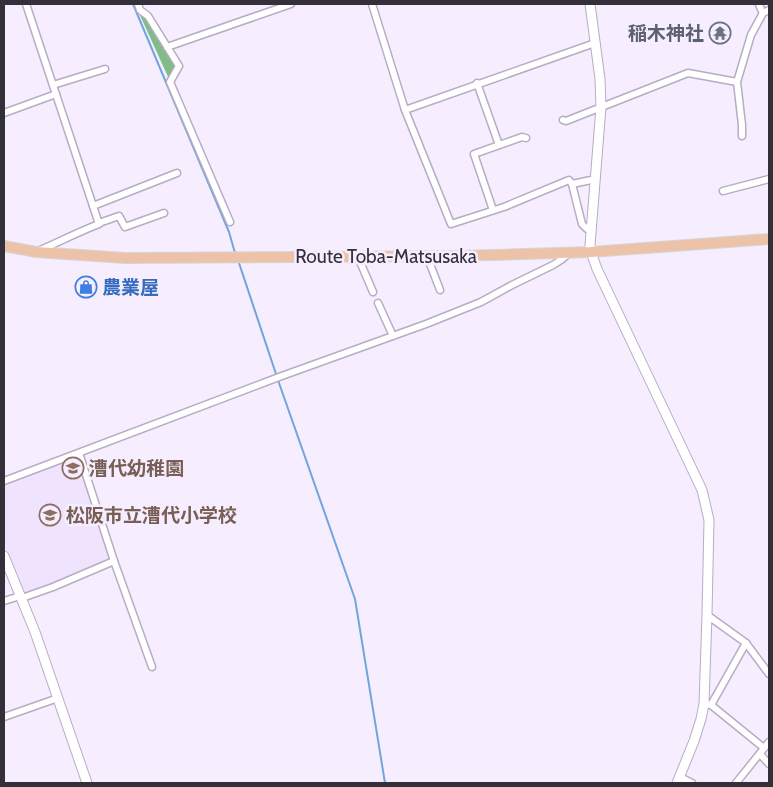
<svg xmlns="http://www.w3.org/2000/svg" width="773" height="787" viewBox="0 0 773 787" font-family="Cabin,'Noto Sans JP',sans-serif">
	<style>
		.built { fill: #f0e3fe }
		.forest { fill: #81bd86 }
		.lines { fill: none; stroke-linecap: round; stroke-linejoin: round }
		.stream { stroke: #71a5dd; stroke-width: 2 }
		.street-casing { stroke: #b8acc5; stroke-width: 9 }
		.secondary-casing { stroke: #b8acc5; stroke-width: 11 }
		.primary-casing { stroke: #d6d6d8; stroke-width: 12 }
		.street { stroke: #fff; stroke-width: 6 }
		.secondary { stroke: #fff; stroke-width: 9 }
		.primary { stroke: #ecc3a9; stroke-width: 10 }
		.labels { text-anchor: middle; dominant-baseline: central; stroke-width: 5; stroke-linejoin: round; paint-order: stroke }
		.worship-label { font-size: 19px; font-weight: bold; fill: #5b616d; stroke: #f6eefe; text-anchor: end }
		.street-label { font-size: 19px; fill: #34303a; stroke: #f6eefe }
		.shop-label { font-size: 19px; font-weight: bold; fill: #366cbe; stroke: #f6eefe; text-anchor: start }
		.education-label { font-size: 19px; font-weight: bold; fill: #785e54; stroke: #f6eefe; text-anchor: start }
	</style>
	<rect width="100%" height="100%" fill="#f6eefe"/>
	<path class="built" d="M76,456l1,1 33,101v1l-85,35 -21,-49v-60z"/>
	<path class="forest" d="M139,13l7,5 31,48 -8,13z"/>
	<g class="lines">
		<g class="stream">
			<path d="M133,4l96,228 6,21"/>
			<path d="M238,260l41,123 76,216 30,184"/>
		</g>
		<g class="street-casing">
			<g id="street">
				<path d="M26,4l73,220c-21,8 -40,18 -61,27"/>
				<path d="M138,4l2,6 8,6 31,50 -9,16 60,140"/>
				<path d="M372,4l33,106 46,114 53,-17 65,-27 3,4 10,40 4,4 5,4"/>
				<path d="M759,4l1,3 3,6"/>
				<path d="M167,47l124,-43"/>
				<path d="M477,83l22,62"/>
				<path d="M53,85l52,-16"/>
				<path d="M405,110l190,-67"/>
				<path d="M4,113l52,-19"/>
				<path d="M563,120l3,1 122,-48 49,9"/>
				<path d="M742,136v-11l-5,-43 14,-47 12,-22 6,-3"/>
				<path d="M572,184l24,-5"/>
				<path d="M723,191l46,-12"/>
				<path d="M93,206l84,-33"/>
				<path d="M493,210l-19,-56 48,-17 4,1"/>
				<path d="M99,223l20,-7 6,11 39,-14"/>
				<path d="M427,256l13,34"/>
				<path d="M358,257l15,35"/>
				<path d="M378,303l15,33"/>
				<path d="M79,453l35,108 38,106"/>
				<path d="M4,481l275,-104 147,-53 55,-22 31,-17 41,-20 8,-5 8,-7"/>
				<path d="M22,598l31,-11 61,-26"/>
				<path d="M4,601l16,-5"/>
				<path d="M707,615l39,28 23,31"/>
				<path d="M704,704l7,1 53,43"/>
				<path d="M711,705l35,-62"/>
				<path d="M4,717l54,-19"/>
				<path d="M760,754l9,10"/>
				<path d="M680,777l12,6"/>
				<path d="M736,783l33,-41"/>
			</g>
		</g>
		<g class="secondary-casing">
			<g id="secondary">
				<path d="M590,4l10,75 1,28 -11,138 1,7 6,17 105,221 7,30 -2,95 -3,89 -3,15 -7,22 -17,42"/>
				<path d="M4,556l31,76 52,151"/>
			</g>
		</g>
		<g class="primary-casing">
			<path id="primary" d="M4,246l32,6 89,6 332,-2 134,-4 178,-13"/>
		</g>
		<use href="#street" class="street"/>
		<use href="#secondary" class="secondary"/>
		<use href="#primary" class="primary"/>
	</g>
	<defs>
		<g id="temple-ring" transform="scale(1.125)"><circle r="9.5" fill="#f6eefe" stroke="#6b7280" stroke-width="1.5"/><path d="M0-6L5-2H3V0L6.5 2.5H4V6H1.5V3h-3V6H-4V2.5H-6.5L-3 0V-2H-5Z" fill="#6b7280"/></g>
		<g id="shop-ring" transform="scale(1.125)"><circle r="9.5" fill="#f6eefe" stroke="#3f7fe0" stroke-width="1.5"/><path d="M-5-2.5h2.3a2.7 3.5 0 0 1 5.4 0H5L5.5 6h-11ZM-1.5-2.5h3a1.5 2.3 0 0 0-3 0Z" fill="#3f7fe0"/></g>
		<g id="school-ring" transform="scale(1.125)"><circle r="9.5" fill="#f6eefe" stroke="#8d6e63" stroke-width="1.5"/><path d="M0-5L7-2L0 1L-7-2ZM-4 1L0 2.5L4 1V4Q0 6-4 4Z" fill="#8d6e63"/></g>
	</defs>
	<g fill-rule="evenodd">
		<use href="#temple-ring" x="720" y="33"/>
		<use href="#shop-ring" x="86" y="287"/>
		<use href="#school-ring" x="73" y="468"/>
		<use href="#school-ring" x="50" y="515"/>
	</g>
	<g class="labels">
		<g class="worship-label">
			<text x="704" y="33">稲木神社</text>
		</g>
		<g class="street-label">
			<text x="386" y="256">Route Toba-Matsusaka</text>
		</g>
		<g class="shop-label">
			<text x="102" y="287">農業屋</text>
		</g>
		<g class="education-label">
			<text x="89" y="468">漕代幼稚園</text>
			<text x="66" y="515">松阪市立漕代小学校</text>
		</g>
	</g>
	<rect width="773" height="787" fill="none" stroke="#34303a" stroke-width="10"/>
</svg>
